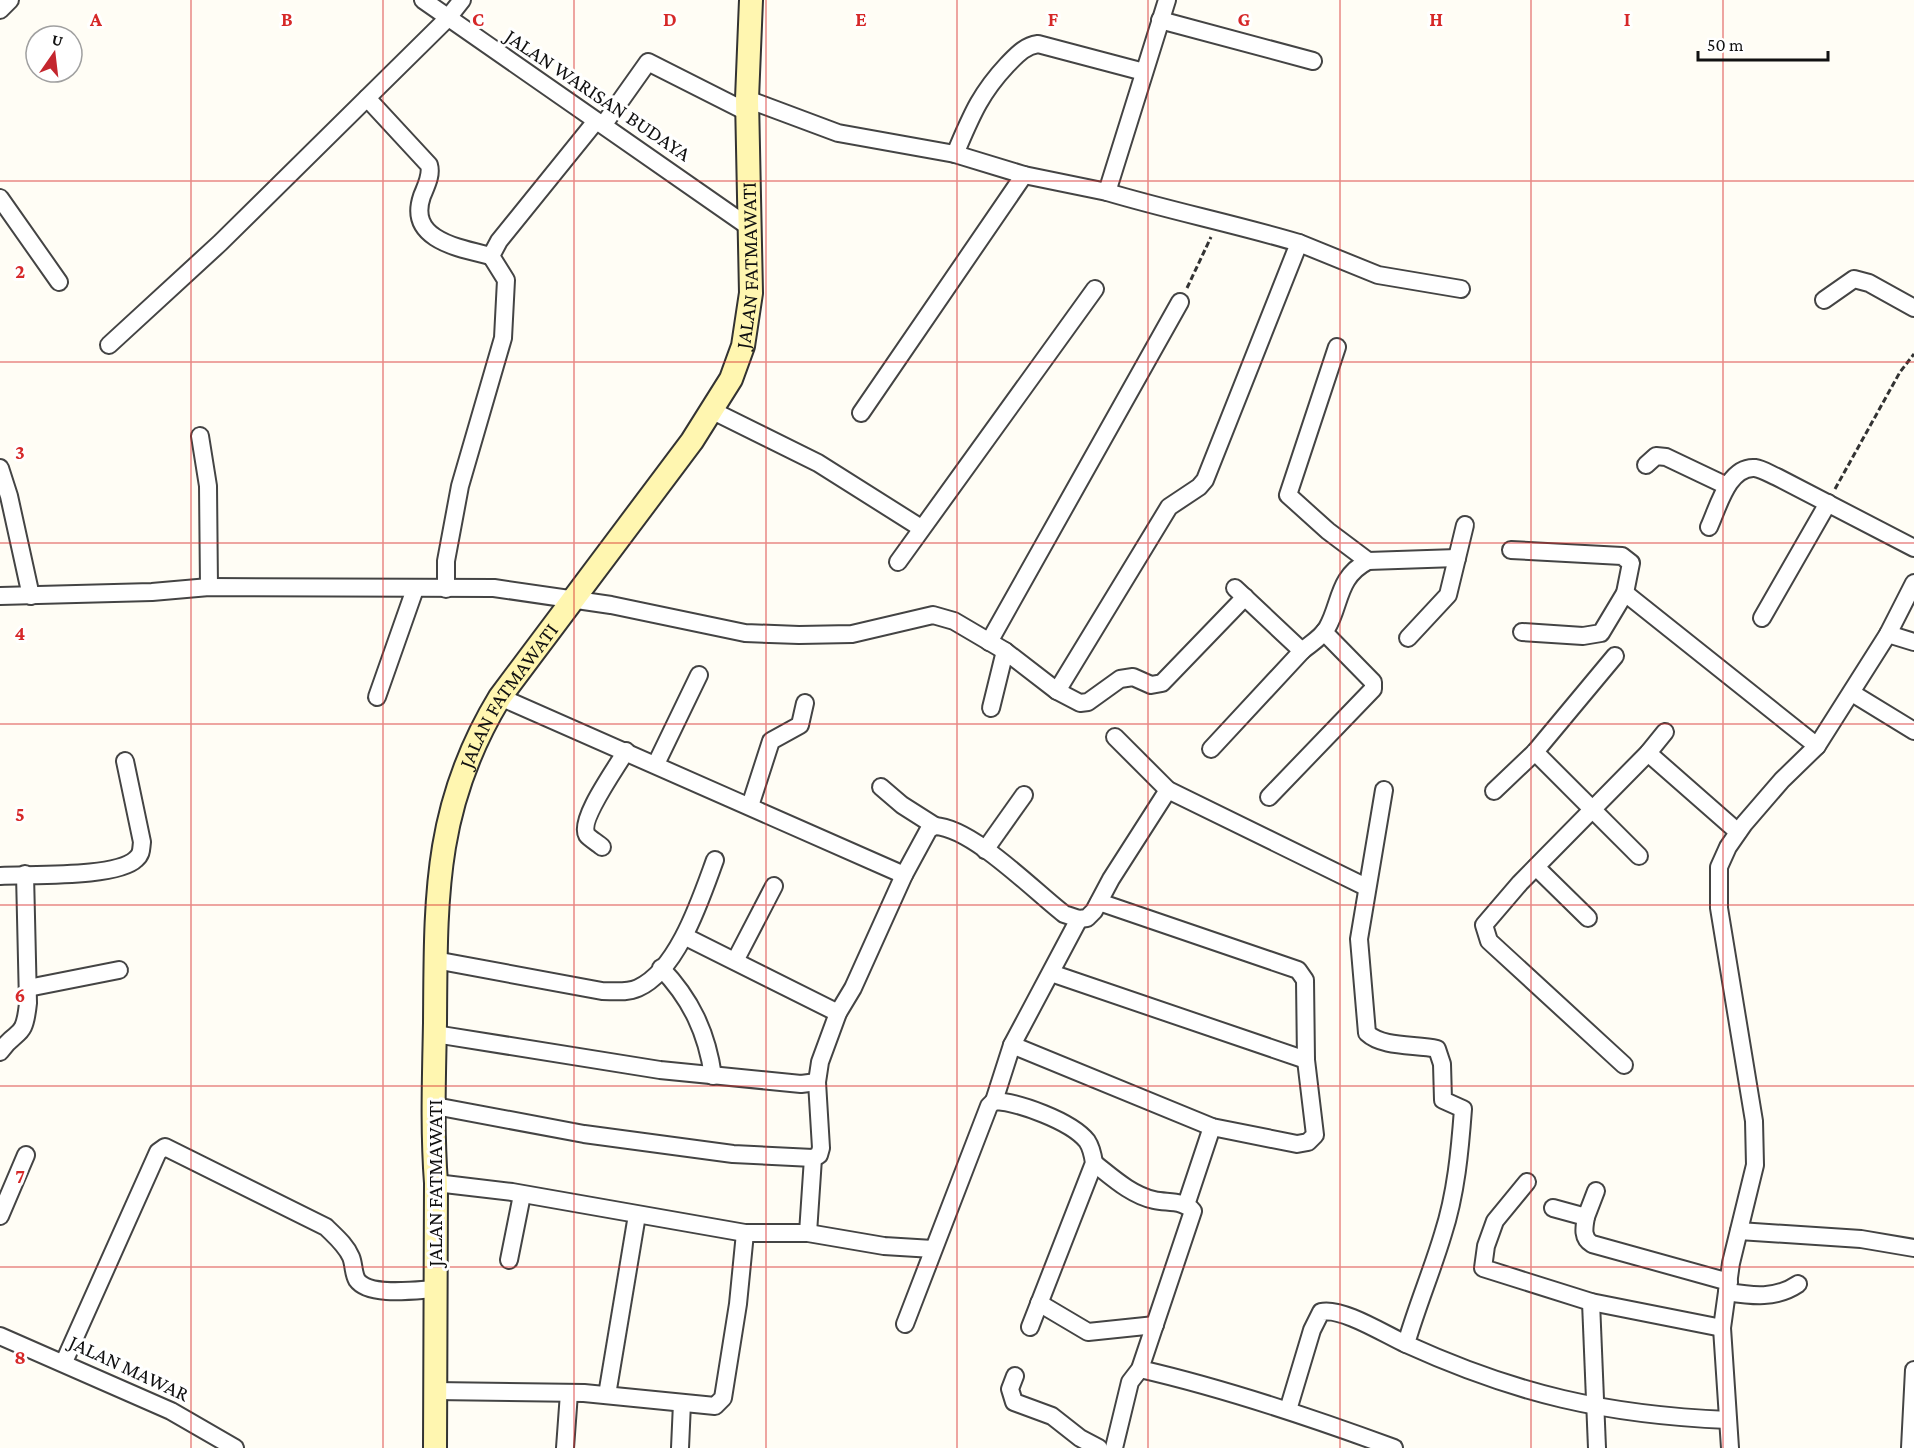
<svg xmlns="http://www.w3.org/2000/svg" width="1914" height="1448" viewBox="0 0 1914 1448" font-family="'Crimson Pro',serif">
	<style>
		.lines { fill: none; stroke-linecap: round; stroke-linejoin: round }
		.street-casing { stroke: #444; stroke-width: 20 }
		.secondary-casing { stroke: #333; stroke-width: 26 }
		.path { stroke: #333; stroke-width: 3; stroke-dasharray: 6 3; stroke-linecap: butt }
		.street { stroke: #fff; stroke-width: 16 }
		.secondary { stroke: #fff6b0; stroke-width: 22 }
		.grid { fill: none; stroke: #d62828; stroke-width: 1.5; stroke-opacity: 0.55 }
		.labels { text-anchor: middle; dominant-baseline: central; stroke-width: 6; stroke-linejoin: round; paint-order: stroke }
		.street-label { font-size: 21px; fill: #111; stroke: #fff }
		.grid-label { font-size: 20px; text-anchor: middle; font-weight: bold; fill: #d62828; stroke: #fff; stroke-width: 6; stroke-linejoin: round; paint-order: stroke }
	</style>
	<rect width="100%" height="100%" fill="#fffdf5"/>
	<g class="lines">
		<g class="street-casing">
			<g id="street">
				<path d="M423,0l326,227"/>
				<path d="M0,10l10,-10"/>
				<path d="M1160,20l153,41"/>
				<path d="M367,98l62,67c3,10 -3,21 -7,31 -15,44 37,52 69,60"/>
				<path d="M747,99l91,34 117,21 69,21 83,17 60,-192"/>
				<path d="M604,124l44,-62 99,50"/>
				<path d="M955,154c16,-37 24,-59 52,-89 9,-9 17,-19 31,-21l106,28"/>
				<path d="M0,198l59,84"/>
				<path d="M1299,243l79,32 83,14"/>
				<path d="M1824,300l30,-21 15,4 45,25"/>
				<path d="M109,345l111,-102 227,-224 15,-19"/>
				<path d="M1337,347l-49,148 40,36 40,30"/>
				<path d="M713,411l105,52 103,65"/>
				<path d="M861,413l163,-238"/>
				<path d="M200,436l8,50 1,101"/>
				<path d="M1646,465l10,-9 10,1 61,29"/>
				<path d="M0,468l9,28 22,100"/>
				<path d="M1709,527c9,-19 19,-61 46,-59 7,1 15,6 22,9l137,71"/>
				<path d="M1511,550l111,6 9,7 -6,30 -24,40 -18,3 -61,-4"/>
				<path d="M898,562l197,-273"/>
				<path d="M446,589v-28l14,-75 43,-148 3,-58 -15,-24 8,-15 97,-120"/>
				<path d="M1625,593l192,153"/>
				<path d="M0,596l152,-4 57,-5 285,1 117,17 134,28 54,2 53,-1 81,-19 21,6 51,30 52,40 23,12 8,-1 32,-23 13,-2 18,8 11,-2 83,-86"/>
				<path d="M1762,618l66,-115"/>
				<path d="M1888,634l26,8"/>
				<path d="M1408,638l40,-43 17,-70"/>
				<path d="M989,642l191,-340"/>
				<path d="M1302,651c8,-7 19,-13 25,-23 14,-24 10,-51 41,-67l89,-3"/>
				<path d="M1057,691l112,-184 30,-20 6,-7 94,-237c-64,-19 -128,-32 -192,-51"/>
				<path d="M1852,693l62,38"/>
				<path d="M377,697l38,-108"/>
				<path d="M500,697l404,178"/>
				<path d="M991,708l14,-57"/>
				<path d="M1115,737l53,53 198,97"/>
				<path d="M1211,749l91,-98 -67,-63"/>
				<path d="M1535,752l104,104"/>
				<path d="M1648,753l90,79"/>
				<path d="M656,764l43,-89"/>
				<path d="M881,787l21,18 33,21"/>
				<path d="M1384,790l-25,149 8,94c16,15 49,11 70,16l5,15 1,36 20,9c-3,41 -7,85 -20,125 -11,37 -26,72 -37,110 110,50 200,71 322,76"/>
				<path d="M1494,791l41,-39 80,-96"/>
				<path d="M1269,797l104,-108v-7l-49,-50"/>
				<path d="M750,806l21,-65 29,-16 5,-22"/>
				<path d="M602,847c-4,-4 -12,-8 -15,-12 -9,-15 30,-68 39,-84"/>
				<path d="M985,850l39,-55"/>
				<path d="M1536,867l52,51"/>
				<path d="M0,876c29,-2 117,2 136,-17 6,-5 5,-10 6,-17l-17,-81"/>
				<path d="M686,937l152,76"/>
				<path d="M435,960l167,31c12,0 25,2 36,-3 40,-18 63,-90 77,-128"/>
				<path d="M735,961l39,-75"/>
				<path d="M661,968c30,31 46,65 52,108"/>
				<path d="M1051,973l255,87"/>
				<path d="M28,988l91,-18"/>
				<path d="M435,1034l225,36 141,14 16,-2"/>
				<path d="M1012,1045l200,82 85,17 11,-2 7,-7 -9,-75 -1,-80 -7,-10 -199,-68"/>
				<path d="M0,1052c17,-25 24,-10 28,-49l-3,-129"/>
				<path d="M1624,1065l-135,-124 -5,-16 36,-42 128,-130 17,-21"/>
				<path d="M994,1101l18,-56 67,-126"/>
				<path d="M435,1106l149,28 149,20 80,4 6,-3 2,-7 -4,-66 3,-20 18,-49 15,-25 51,-113 25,-46 6,-3c38,2 99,65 129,88l15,5 8,-1 7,-7 17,-32 57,-89"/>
				<path d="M1094,1163c18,14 37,32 60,37 13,3 30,0 39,11l-53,158 -10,13 -16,66"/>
				<path d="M1527,1182l-32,39 -9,25 -3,22 108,34 131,26"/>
				<path d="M436,1183l76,9 233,41h63l76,13 49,3"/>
				<path d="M1186,1205l26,-78"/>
				<path d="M1553,1208l33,9c-2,11 -4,21 6,27l137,38"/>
				<path d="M0,1216l26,-61"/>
				<path d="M1586,1217l10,-26"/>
				<path d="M1739,1231l122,8 53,9"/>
				<path d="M808,1233l5,-75"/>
				<path d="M509,1260l13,-65"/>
				<path d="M1727,1292c26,4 49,7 71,-8"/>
				<path d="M1591,1302l6,146"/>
				<path d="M1039,1303l49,29 67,-7"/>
				<path d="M905,1324l84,-218 5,-5c24,1 77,20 93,40 4,6 6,15 7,22l-64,164"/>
				<path d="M0,1336l171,75 64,37"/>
				<path d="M64,1362l94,-210 7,-5 161,80c9,9 20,18 25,30 3,7 2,16 6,23 12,17 59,10 78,9"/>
				<path d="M1140,1369c87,20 170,48 254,79"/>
				<path d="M1015,1376l-5,13 4,13 38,14 28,22 19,10"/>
				<path d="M434,1391l150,2 131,13 8,-8 15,-94 7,-71"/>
				<path d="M607,1395l30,-180"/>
				<path d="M1288,1410l24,-80 9,-18c21,-5 65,23 85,32"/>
				<path d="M565,1448l4,-55"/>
				<path d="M680,1448l2,-45"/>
				<path d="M1730,1448l-8,-120 9,-65 24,-98 -1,-44 -35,-213v-41l9,-20 16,-23 38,-44 35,-34 71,-112 26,-51"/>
				<path d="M1910,1448l4,-78"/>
			</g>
		</g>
		<g class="secondary-casing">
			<g id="secondary">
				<path id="s1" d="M435,1448l1,-265c-4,-53 -2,-107 -1,-160 1,-124 -2,-216 65,-326l192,-256 39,-62 12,-33 8,-53 -4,-194 4,-99"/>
			</g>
		</g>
		<g class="path">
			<path d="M1187,288l24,-51"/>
			<path d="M1835,489l65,-117 14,-18"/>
		</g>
		<use href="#street" class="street"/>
		<use href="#secondary" class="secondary"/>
	</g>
	<path class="grid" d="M191,0v1448M383,0v1448M574,0v1448M766,0v1448M957,0v1448M1148,0v1448M1340,0v1448M1531,0v1448M1723,0v1448M0,181h1914M0,362h1914M0,543h1914M0,724h1914M0,905h1914M0,1086h1914M0,1267h1914"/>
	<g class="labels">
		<g class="street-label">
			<text transform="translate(598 95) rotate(34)">JALAN WARISAN BUDAYA</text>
			<text stroke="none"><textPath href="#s1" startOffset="1272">JALAN FATMAWATI</textPath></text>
			<text stroke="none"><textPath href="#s1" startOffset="768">JALAN FATMAWATI</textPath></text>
			<text transform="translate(435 1183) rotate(-90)">JALAN FATMAWATI</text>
			<text transform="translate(129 1368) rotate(25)">JALAN MAWAR</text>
		</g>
	</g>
	<g class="grid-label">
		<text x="96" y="26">A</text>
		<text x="287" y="26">B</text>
		<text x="478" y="26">C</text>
		<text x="670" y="26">D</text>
		<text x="861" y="26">E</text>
		<text x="1053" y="26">F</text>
		<text x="1244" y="26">G</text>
		<text x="1436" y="26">H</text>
		<text x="1627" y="26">I</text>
		<text x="20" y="278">2</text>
		<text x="20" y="459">3</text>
		<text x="20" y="640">4</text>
		<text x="20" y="821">5</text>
		<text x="20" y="1002">6</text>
		<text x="20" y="1183">7</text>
		<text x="20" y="1364">8</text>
	</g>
	<g transform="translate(54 54) rotate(14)"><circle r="28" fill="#ffffff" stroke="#a0a0a0" stroke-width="1.5"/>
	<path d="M0-4.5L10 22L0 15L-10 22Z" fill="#c4262e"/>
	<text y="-9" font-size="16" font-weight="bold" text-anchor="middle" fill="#111111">U</text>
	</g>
	<path d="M1698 51v9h130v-9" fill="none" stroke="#111111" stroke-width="3"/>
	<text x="1707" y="51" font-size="18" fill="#111111" stroke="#ffffff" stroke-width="4.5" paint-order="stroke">50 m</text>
</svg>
